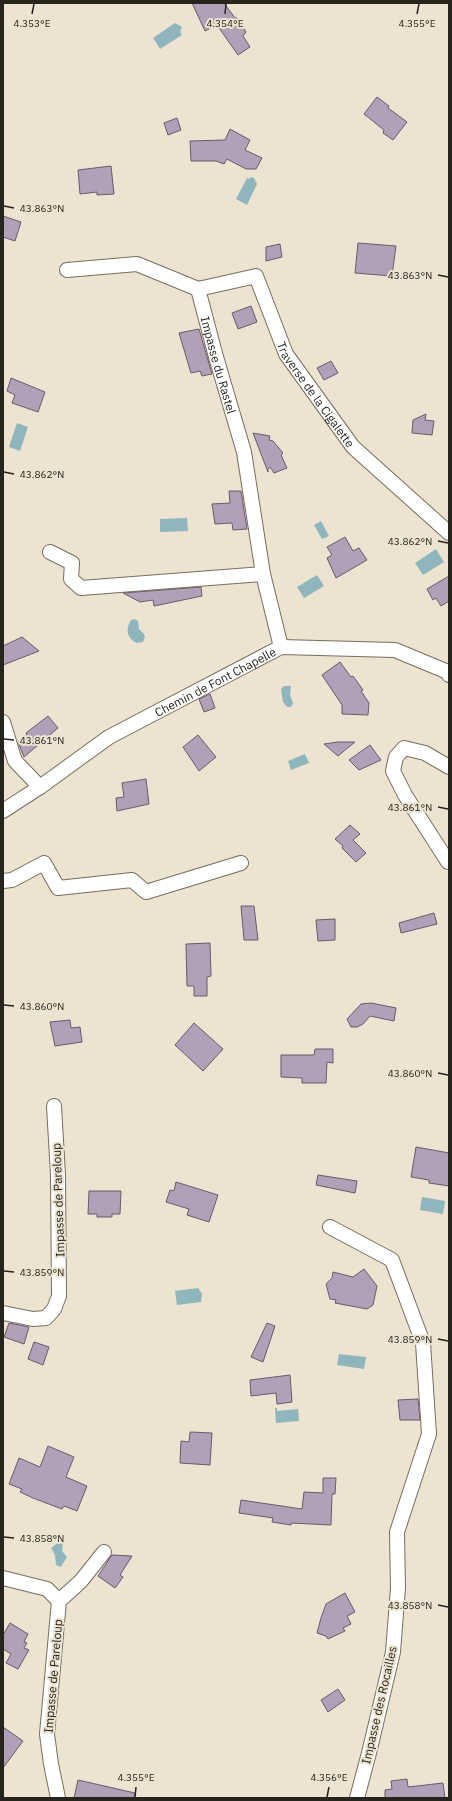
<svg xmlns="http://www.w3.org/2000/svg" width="452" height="1801" viewBox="0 0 452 1801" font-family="'IBM Plex Sans',sans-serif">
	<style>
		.water { fill: #90b6bd }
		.building { fill: #b29fb8; stroke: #675c6b }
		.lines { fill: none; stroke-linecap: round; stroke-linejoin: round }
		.street-casing { stroke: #766e5d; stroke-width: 16 }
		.street { stroke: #fff; stroke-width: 14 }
		.ticks { fill: none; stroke: #27241d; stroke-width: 1.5 }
		.labels { text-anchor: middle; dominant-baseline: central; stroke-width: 4; stroke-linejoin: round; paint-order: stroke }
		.street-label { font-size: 12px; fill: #27241d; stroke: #ece3d0 }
		.ticks-label { font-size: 10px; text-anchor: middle; fill: #27241d; stroke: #ece3d0; stroke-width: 4; stroke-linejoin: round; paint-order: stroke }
	</style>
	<rect width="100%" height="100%" fill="#ece3d0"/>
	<g class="water">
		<path d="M175,23l7,4 -2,5 2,3 -22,14 -7,-11z"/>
		<path d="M251,177l3,1 3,6 -10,21 -11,-6 11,-21 2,1z"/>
		<path d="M17,423l11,4 -8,24 -11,-4z"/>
		<path d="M187,518l1,13 -28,1v-13z"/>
		<path d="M321,521l8,15 -7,3 -8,-14z"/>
		<path d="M436,549l8,13 -21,13 -8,-12z"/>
		<path d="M317,575l7,11 -20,12 -7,-11z"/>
		<path d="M134,619l4,2 1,8 5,5 1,3 -2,5 -6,1c-10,-4 -12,-14 -6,-23z"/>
		<path d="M284,686h7l-1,9 3,8 -2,4h-4l-4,-5 -2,-13z"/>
		<path d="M305,754l4,9 -18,7 -3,-9z"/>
		<path d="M422,1197l23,4 -2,13 -23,-4z"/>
		<path d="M198,1288l4,6 -1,8 -24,3 -2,-14z"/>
		<path d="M339,1354l27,3 -2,12 -27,-4z"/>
		<path d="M275,1408h2v3l21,-2 1,12 -23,2z"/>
		<path d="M59,1542l4,1 -1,8 5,6 -6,10 -5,-2 -1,-10 -4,-7z"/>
	</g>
	<g class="building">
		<path d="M192,3h32l11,15h2l9,14 -3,4 7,11 -12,8 -21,-30 -12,6z"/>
		<path d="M377,97l12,9 -1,2 19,14 -14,18 -10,-7 1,-3 -20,-16z"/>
		<path d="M177,118l4,12 -13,5 -4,-12z"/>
		<path d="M230,129l20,11 -5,10 17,8 -6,11h-10l-19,-10 -3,5 -8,-3h-25l-1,-20 35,-1z"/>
		<path d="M111,166l3,28 -17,1v-3l-17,2 -2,-24z"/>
		<path d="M3,216l18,6 -6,19 -12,-4z"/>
		<path d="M358,243l38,3 -4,30 -37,-3z"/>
		<path d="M280,244l2,13 -16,4v-14z"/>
		<path d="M251,306l6,16 -19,7 -6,-16z"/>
		<path d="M199,329l13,45 -10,2 -2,-5 -9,2 -12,-40z"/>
		<path d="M331,361l7,12 -14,7 -7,-12z"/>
		<path d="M11,378l34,14 -7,20 -26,-9 3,-8 -8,-4z"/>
		<path d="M426,414l-1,6 9,1 -2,14 -20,-2 1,-13z"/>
		<path d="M253,433l17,3 -1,4 4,1 10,12 -2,2 6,13 -13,5 -4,-6 -2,2v3z"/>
		<path d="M229,491h12l6,38 -14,1 -1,-7 -17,1 -3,-20 18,-1z"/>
		<path d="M345,537l8,14 6,-3 8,12 -31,18 -9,-20 5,-3 -5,-8z"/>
		<path d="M449,576v25l-8,5 -5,-8 -3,2 -6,-11z"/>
		<path d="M201,587l1,9 -48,10 -1,-6 -13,2 -17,-9z"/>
		<path d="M22,637l17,14 -36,14v-19z"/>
		<path d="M340,662l11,15 2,-1 10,14 -2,1 8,12 -1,12 -26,-1v-9l-20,-30z"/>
		<path d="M210,694l5,14 -11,4 -5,-13z"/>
		<path d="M48,716l10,12 -34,29 -6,-15 9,-7 -1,-2z"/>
		<path d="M198,735l18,22 -17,14 -16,-24z"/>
		<path d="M338,742h17l-17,14 -14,-12z"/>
		<path d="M370,745l11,15 -22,10 -10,-10z"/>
		<path d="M146,779l3,25 -32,7 -1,-13 8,-1 -2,-14z"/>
		<path d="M350,825l10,9 -7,6 13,13 -10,9 -14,-14 1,-2 -8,-7z"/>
		<path d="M241,906h13l4,34h-14z"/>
		<path d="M434,913l3,11 -36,9 -2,-10z"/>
		<path d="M335,919v21l-17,1 -2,-21z"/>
		<path d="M210,943l1,33 -4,1v19h-13v-10h-7l-1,-42z"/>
		<path d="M371,1003l25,5 -2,13 -24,-5 -7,8 -6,3h-6l-4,-8 14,-15z"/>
		<path d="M70,1020l1,8 9,-1 2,15 -27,4 -5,-24z"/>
		<path d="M194,1023l29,26 -20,22 -28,-26z"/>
		<path d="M315,1049h18v14l-6,-1 -1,21h-24v-5l-21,-1v-22h33z"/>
		<path d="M416,1147l33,6v33l-20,-3v-3l-18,-3z"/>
		<path d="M318,1175l39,6 -2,12 -39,-8z"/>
		<path d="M176,1182l42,13 -9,27 -22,-7 2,-6 -23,-7 4,-12 4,1z"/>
		<path d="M89,1191h32l-1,23h-8v3h-15v-3h-9z"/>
		<path d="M364,1269l13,17 -4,19 -6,4 -32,-6 1,-3 -6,-1 -4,-15 6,-6 1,-6 20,5z"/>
		<path d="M9,1323l20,4 -5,17 -20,-7z"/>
		<path d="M267,1323l8,3 -12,36 -12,-5z"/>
		<path d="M34,1342l15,5 -6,18 -15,-6z"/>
		<path d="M290,1375l2,27 -15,2 -1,-11 -25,3 -1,-16z"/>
		<path d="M418,1399l2,21h-20l-2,-20z"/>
		<path d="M190,1432l22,1 -2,32 -30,-2 1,-22 8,1z"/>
		<path d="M48,1446l26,11 -8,20 21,9 -10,25 -13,-5 -2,3 -29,-11 -13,-6 2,-3 -13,-5 10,-26 21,9z"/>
		<path d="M323,1478h13l-1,16h-3l-1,31 -40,-2v2l-19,-3 1,-4 -34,-5 2,-13 61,9 2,-17 19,1z"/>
		<path d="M112,1555l20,1 -12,19 3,2 -8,11 -17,-12z"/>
		<path d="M345,1593l10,19 -8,4 4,8 -8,4 2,3 -17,8 -2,-3 -9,-3 4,-15 5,-14z"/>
		<path d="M10,1623l18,11 -4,8 3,1 -3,5 5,2 -11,19 -12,-6 5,-9 -8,-5v-14z"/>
		<path d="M338,1689l7,11 -17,12 -7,-12z"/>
		<path d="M3,1727l20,14 -20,27z"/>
		<path d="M407,1779l1,8 35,-4 2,15h-60v-8l7,-1 -1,-8z"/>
		<path d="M78,1780l57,13 -1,5h-60z"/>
	</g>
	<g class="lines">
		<g class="street-casing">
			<g id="street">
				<path id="s1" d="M67,270l70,-6 61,25 18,68 28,95 19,122 18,73"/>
				<path id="s2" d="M198,289l58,-13 30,78 67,93 96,86"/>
				<path d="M50,552l22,11 -1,16 10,9 182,-14"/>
				<path d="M3,722l12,39 25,26"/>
				<path id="s3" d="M3,811l37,-24 69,-50 172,-90 114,3 53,22 1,3"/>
				<path d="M448,862l-43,-67 -12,-24 3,-14 8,-9 21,5 24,14"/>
				<path d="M3,881l9,-1 32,-17 14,25 74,-8 14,12 95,-29"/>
				<path d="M330,1227l62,33 31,83 6,91 -32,98 1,56 -5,64 -24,101 -12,45"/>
				<path d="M3,1313l30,6 13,-1 8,-9 5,-13 -1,-121 -4,-69"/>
				<path d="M3,1578l44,11 12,12 -12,133 4,30 7,34"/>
				<path d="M59,1601l22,-20 23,-29"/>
			</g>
		</g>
		<use href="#street" class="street"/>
	</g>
	<path class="ticks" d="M32,14l2,-10M225,14l1,-10M417,14l2,-10M4,206l10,2M438,275l10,2M4,472l10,2M438,541l10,2M4,739l10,1M438,807l10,2M4,1005l10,1M438,1073l10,2M4,1271l10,1M438,1339l10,2M4,1537l10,1M438,1605l10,2M135,1797l1,-10M327,1797l2,-10"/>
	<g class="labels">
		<g class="street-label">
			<text stroke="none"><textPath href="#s1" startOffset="215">Impasse du Rastel</textPath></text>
			<text stroke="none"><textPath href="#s2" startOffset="193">Traverse de la Cigalette</textPath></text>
			<text stroke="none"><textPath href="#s3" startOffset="249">Chemin de Font Chapelle</textPath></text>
			<text transform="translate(58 1200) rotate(-92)">Impasse de Pareloup</text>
			<text transform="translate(53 1676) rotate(-85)">Impasse de Pareloup</text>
			<text transform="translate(379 1705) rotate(-77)">Impasse des Rocailles</text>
		</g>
	</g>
	<g class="ticks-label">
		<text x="32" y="27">4.353°E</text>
		<text x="225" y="27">4.354°E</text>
		<text x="417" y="27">4.355°E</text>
		<text x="42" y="212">43.863°N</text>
		<text x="410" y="279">43.863°N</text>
		<text x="42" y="478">43.862°N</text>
		<text x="410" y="545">43.862°N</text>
		<text x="42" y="744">43.861°N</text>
		<text x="410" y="811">43.861°N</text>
		<text x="42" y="1010">43.860°N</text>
		<text x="410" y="1077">43.860°N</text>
		<text x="42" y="1276">43.859°N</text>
		<text x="410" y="1343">43.859°N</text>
		<text x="42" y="1542">43.858°N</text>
		<text x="410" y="1609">43.858°N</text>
		<text x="136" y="1781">4.355°E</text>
		<text x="329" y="1781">4.356°E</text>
	</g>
	<rect width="452" height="1801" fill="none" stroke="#27241d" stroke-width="8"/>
</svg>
